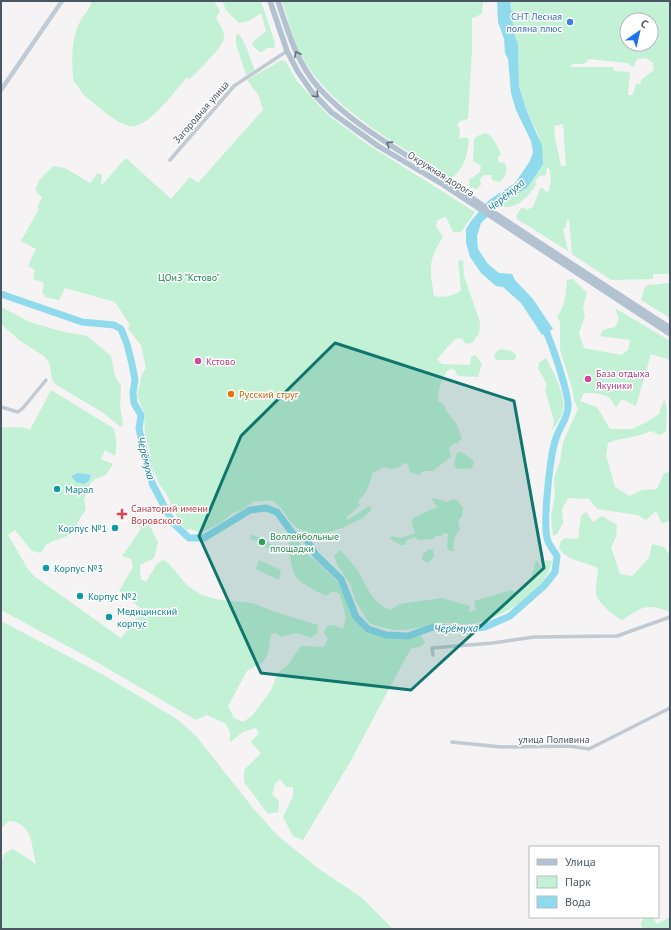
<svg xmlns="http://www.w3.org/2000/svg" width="671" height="930" viewBox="0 0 671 930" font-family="'PT Sans',sans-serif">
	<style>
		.green { fill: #c3f1d5; fill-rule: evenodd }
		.water { fill: #90daee }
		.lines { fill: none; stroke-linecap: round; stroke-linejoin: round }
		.river { stroke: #90daee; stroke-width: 7 }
		.street { stroke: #c1cad2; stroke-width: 3.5 }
		.secondary { stroke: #c1cbd6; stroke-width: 4.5 }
		.primary { stroke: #b3c2d1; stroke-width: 5.5 }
		.oneway { stroke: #64717d }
		.marked { fill: #0f766e; fill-opacity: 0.2; stroke: #0f766e; stroke-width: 3; stroke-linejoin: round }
		.shop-dot { fill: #3f7fe0; stroke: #fff; stroke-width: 1.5 }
		.hotel-dot { fill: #d1479c; stroke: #fff; stroke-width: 1.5 }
		.food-dot { fill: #e8710a; stroke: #fff; stroke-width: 1.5 }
		.culture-dot { fill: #0f9aa8; stroke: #fff; stroke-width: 1.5 }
		.health-dot { fill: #e0444e; stroke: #fff; stroke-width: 1.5 }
		.leisure-dot { fill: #2e9e5b; stroke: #fff; stroke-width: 1.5 }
		.labels { text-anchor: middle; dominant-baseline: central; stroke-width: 3; stroke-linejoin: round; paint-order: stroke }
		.shop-label { font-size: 10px; fill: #366cbe; stroke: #fff; text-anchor: end }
		.street-label { font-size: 10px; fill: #4a5661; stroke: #fff }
		.park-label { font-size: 10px; fill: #17864f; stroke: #fff }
		.hotel-label { font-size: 10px; fill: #b23c85; stroke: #fff; text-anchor: start }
		.food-label { font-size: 10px; fill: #c56008; stroke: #fff; text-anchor: start }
		.culture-label { font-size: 10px; fill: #0d838f; stroke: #fff; text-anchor: start }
		.health-label { font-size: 10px; fill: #be3a42; stroke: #fff; text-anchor: start }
		.leisure-label { font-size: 10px; fill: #27864d; stroke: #fff; text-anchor: start }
		.water-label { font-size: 11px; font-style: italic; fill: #0c7c9b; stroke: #fff }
	</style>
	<rect width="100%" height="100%" fill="#f5f3f3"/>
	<g class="green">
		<path d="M92,1h122l6,10 -4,7c3,5 9,13 8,20 -2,10 -26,33 -34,41l-4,-1c-11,13 -38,51 -56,48 -12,-1 -35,-22 -45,-30 -5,-5 -6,-10 -11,-14 -3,-19 -3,-45 7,-62 4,-7 9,-11 11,-19z"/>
		<path d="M222,1h39l14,42 -1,5h-7l-5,4c-3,0 -9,-5 -10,-9l14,-12 -5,-18 -12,8 -10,2 -13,-13z"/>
		<path d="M282,1h201l-1,13 -10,4v32l-4,69 -8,2 -3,4 3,5 -1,9 7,-2 3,3c-2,17 -5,28 -18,39 -51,-35 -122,-69 -151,-126 -8,-16 -12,-35 -18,-52z"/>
		<path d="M510,1h160v273h-17v5l-42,1 -39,-26 -3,-35h-2l-1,8 -3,2 5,22 -51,-32 -1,-3 5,-8h3l2,2 7,-3 7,-18 3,-1 3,4 3,-1 2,-13 -2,-10h-2l-1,7 -7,1 -4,5 1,4c-8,11 -17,23 -32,22l-2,-3 26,-17 14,-22 -4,-31 -12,-25 -7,-24 -1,-41 -4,-11zM627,20h24v24h-24zM646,58l7,5 1,7 -12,9 -2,5h-4l-3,11h-5l2,-23 -16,-1 -1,-4h-42l1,-3h12l5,-5 38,4 6,4 4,-8zM563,124l3,42h-5l-6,-28 -1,-12z"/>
		<path d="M239,34c8,11 10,23 16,36l-9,5 -10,-31v-9z"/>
		<path d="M282,60l4,2 10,18 32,35 39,29 108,68 -14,20h-8l-7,-15 -9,3 -1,6 7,11c-16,25 -13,32 -9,59 8,2 22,0 27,-6l-3,-29 5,-1 1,16 16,46 -1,11 -6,9 -7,2 -5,-6 -6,1 -18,20 5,5 28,1 1,-8 4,-2 7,9 -4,13 -20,-1 -4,-7 -6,1c-6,7 -11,22 -10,31l6,4 2,5 10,13 6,15 -5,6 -3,-1 -5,5 2,9 -18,14h-10l-4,4 -9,-3 -2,-8 -4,-1c-6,6 -11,8 -19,4l-13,6c-1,11 -6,21 -14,28l2,4 -13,12v3l22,-14 3,2c-4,9 -19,15 -28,19 -15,7 -37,11 -51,-3 -8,-8 -11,-18 -21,-23 -7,-2 -12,2 -18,0l-12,9 -9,3 -11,9 -21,11 -11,-4 -4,1 -8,-10 -12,-27 -7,-9 -10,-26 1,-7 -5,-16 -1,-23 -7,-16 5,-22 4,-6 -5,-23 -13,-16 2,-4 -15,-23 -50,-14 -6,12 -14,-3 -3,-6 2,-5 -1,-4 -10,-3 2,-9 -7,-4 8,-17 -15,-8 18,-32 -2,-1 5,-11 -7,-7 5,-11 13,-13 12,2 25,15 8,-10 4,2 -1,11 25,-28 45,41 19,-22 8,6 65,-73 -5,-16 -11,-14z"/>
		<path d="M485,133c9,2 12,14 16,21l-3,3 1,5 6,1c4,7 0,14 -5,19l-8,-2 -1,-5h-7l-4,4 1,6 -5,4 -7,-3v-6l11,-8 1,-6 -8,-5 1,-22 3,-3z"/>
		<path d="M573,279l14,14 -4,14 2,9 -6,17 5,15 37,7 7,-5 2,-10 -30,-4 3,-6 12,-3 4,-7 -4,-12 55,33v19l-19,-6 -15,52 -14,-7 -6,8 -7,-10 -13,-4h-12l-4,8 17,6 13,22h22l15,-7 12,-8 5,-15 3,10 -1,22 -6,4 -9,-4c-15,7 -28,6 -43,12l-2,12 9,32 14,9 13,-6 15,-1 7,-16 6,-1 -1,49 -7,3 -6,-13 -10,9 -9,-5 -40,-6 -8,-10 -21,-1 -6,11 1,14 -6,11 -4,2 -2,-20 4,-20 -1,-18 6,-16 3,-20 15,-33 -4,-9 -2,-12 -12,-39v-27l-3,-5c8,-10 9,-24 10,-37z"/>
		<path d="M668,283h2v35l-29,-18 3,-11 4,-4z"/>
		<path d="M1,307l29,15 30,9 27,5 24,20 4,20 6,10 -1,20 3,17 -2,4 -19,-15 -47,-28 -3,-5 -3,-17 -5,-6 -25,-16 -18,-16z"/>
		<path d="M501,349l10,2 5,4 -1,5h-18l-3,-3 2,-5z"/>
		<path d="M546,358c7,14 20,36 17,53 -2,7 -7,14 -11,19l2,-9 -9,-32 2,-4 -9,-17 1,-5z"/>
		<path d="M51,390l62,38c4,10 4,17 2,28l-10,-6 -4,9 12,5 -7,11 -11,4 -5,5 -6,16 2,9 -16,26 -17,6 -7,4 -5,8 -9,-2 -17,-21 -7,5 20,34 6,7 87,62 22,-28 -24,-19 14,-24 -2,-8 -9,-3 19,-27 -4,-5 9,-6 12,24 -4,16 -14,7 1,14 5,3 10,-17 7,-5 5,3 20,23 14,9 18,5 32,3 23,9 43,13 -1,8 -6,5 -14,-5 -16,4 -5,-4 -5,1 -3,20 -5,8 -16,9 -19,35 6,12 9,4 9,-6 20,-27 5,-16 11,-8 13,-19 23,1 4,-8 -4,-6 3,-7 6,-1 10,4 3,-11 -6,-24 -7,-3 -7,5c-9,-5 -21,-10 -28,-17 -8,-8 -8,-29 -10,-40l2,-3 9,5 5,11 10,7 25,24 5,7 9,26 10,14 12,5 22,3 24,-2 4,7 -5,4 -8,1 -6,9 -57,107 -46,76 -10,-4 -10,-19 10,-21v-9h-7l-6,-8 -5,5 -3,10 7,7 -1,11 -10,2 -24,-32v-12l17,-17 -10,-11 8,-9 -3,-5 -13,4 -13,10v-10l-4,-8 -19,-9 -11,5 -103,-60 -92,-50v-183c12,2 17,-2 29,3z"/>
		<path d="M457,452h4l13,9 -2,7 -13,1 -4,-2 -1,-3z"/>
		<path d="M434,498l13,4 6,-3 4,1 6,8 -1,9 -4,4 2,9c-6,5 -8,13 -6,21h-4l-3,-3 1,-14 -4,-1 -3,3h-6l-2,3 -15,1 -2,-3 -9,3 -2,5h-4l-11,-6 2,-3 9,2 14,-5 -3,-10 1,-5 24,-11 -5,-8z"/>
		<path d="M586,512l7,10 9,-6 15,9 -1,12 -5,10 9,27 12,2 17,-18 3,-14 12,3 4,6h2v59c-22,-9 -28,-6 -47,8 -7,-2 -26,-18 -27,-26 -1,-5 2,-20 2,-26 -16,-7 -27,-6 -39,-19l2,-8 4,-3 13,1 3,-23z"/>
		<path d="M252,534l22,12 -2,5 -13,-9 -9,-3z"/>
		<path d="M429,549l4,1 1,7 -6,6 -6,-3 1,-6z"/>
		<path d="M340,550c5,6 11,11 15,17 13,17 13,33 35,43l10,-6 42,-6 28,8 -2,6 8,-2 -2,-9 38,-11 6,4 4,-8 9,-8 5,-18 4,5 4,1 1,-6 7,1c-5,31 -51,58 -81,63 -10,1 -22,-2 -33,-1 -10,1 -18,5 -27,6 -15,3 -28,-1 -42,-6l-14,-23 -4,-15 -13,-19 -4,-10z"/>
		<path d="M259,560l22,10 -2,10 -23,-11z"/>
		<path d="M1,621l99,52 77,46 19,17 57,72 25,28 41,33 43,29 31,31h-392v-67l4,-9 8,-4 23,15c-5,-20 -3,-41 -27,-43l-8,7z"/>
		<path d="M644,917h8l5,7 13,-7v12h-28l-1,-6z"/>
	</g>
	<g class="water">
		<path d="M497,1h13l4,32 4,11 1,42 7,23 16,37 1,18 -15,23 -29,19 -18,17 -4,13 1,13 10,15 11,9 13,1 3,6 18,19 20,30 -11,6 -21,-32 -18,-16 -7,-1 -15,-13 -11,-16 -4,-14v-14l5,-8 18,-21 26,-17 15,-22 3,-9 -2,-11 -15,-31 -5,-17 -3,-34 -3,-6 -1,-14 -6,-17z"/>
		<path d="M78,473l13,2 -2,6 -5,3 -8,-2 -5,-6z"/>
	</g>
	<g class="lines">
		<path class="river" d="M1,294l81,28 32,3 7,4 6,15 5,20 3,16 -2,13 1,10 7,12 -2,14 13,54 21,40 16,15h15l46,-28 16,-2 11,4 16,22 13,5 10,16 25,24 15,38 12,12 18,6 22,1 25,-9 31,3 21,-3 25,-11 34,-30 11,-14 2,-16c-3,-5 -9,-12 -10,-18 -4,-17 3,-83 9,-100 4,-12 11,-18 12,-31 1,-14 -18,-69 -25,-82"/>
		<g class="street">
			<path d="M170,160l64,-74 53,-35"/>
			<path d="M1,407l17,5 5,-4 23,-28"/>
			<path d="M433,655l-1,-7 61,-5 41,-6 83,-1 53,-19"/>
			<path d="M452,742l49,5 68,-1 20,3 81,-41"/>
		</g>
		<path class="secondary" d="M1,90l61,-89"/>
		<g class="primary">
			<path d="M270,1l17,50 11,21 14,20 19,20 47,34 64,38 228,150"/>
			<path d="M278,1c10,31 19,62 41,87 35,39 83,63 126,92 74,50 150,99 225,148"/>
		</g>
	</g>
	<defs><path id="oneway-chevron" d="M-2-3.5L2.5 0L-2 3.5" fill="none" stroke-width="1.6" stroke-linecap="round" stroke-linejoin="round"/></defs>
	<g class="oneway">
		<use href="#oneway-chevron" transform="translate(297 54) rotate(-117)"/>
		<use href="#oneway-chevron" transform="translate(316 95) rotate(47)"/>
		<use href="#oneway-chevron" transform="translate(389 144) rotate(-147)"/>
	</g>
	<path class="marked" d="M335,343l179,58 30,167 -133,122 -150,-17 -62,-137 42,-100z"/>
	<circle class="shop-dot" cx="570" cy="22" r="4"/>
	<g class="hotel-dot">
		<circle cx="198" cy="361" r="4"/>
		<circle cx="588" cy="379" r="4"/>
	</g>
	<circle class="food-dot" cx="231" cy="394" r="4"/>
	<g class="culture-dot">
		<circle cx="57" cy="489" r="4"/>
		<circle cx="115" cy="528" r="4"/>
		<circle cx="46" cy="568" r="4"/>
		<circle cx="80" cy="596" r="4"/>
		<circle cx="109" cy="617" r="4"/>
	</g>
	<path class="health-dot" d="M120 508h4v4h4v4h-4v4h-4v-4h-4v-4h4z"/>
	<circle class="leisure-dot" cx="262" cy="542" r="4"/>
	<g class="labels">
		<g class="shop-label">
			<text x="562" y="16">СНТ Лесная<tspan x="562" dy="12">поляна плюс</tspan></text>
		</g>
		<g class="street-label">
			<text transform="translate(201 112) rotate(-49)">Загородная улица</text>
			<text transform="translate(441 174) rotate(32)">Окружная дорога</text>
			<text x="554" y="739">улица Поливина</text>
		</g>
		<g class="park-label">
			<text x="189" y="277">ЦОиЗ "Кстово"</text>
		</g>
		<g class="hotel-label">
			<text x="206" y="361">Кстово</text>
			<text x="596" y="373">База отдыха<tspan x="596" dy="12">Якуники</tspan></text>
		</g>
		<g class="food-label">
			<text x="239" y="394">Русский струг</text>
		</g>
		<g class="culture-label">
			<text x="65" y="489">Марал</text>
			<text x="107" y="528" text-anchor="end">Корпус №1</text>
			<text x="54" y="568">Корпус №3</text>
			<text x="88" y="596">Корпус №2</text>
			<text x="117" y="611">Медицинский<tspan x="117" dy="12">корпус</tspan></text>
		</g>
		<g class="health-label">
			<text x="131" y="508">Санаторий имени<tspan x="131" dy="12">Воровского</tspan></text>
		</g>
		<g class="leisure-label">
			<text x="270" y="536">Воллейбольные<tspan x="270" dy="12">площадки</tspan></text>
		</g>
		<g class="water-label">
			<text transform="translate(506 195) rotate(-40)">Черёмуха</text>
			<text transform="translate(146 458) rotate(76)">Черёмуха</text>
			<text transform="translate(456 628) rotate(-1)">Черёмуха</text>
		</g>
	</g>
	<rect width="671" height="930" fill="none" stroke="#4a5661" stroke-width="4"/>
	<rect x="529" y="846" width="130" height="72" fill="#ffffff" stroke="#b7bbc0"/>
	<rect x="537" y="859" width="20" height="6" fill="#b3c2d1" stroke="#b7bbc0"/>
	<text x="565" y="866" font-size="12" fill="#4a5661">Улица</text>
	<rect x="537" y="876" width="20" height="12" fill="#c3f1d5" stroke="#b7bbc0"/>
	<text x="565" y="886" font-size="12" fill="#4a5661">Парк</text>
	<rect x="537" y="896" width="20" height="12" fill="#90daee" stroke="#b7bbc0"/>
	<text x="565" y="906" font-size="12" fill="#4a5661">Вода</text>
	<g transform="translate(639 32) rotate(34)"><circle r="19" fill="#ffffff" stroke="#b7bbc0"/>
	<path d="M0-3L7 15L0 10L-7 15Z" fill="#1a73e8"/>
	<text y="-6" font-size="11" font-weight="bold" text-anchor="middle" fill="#4a5661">С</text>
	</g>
</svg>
